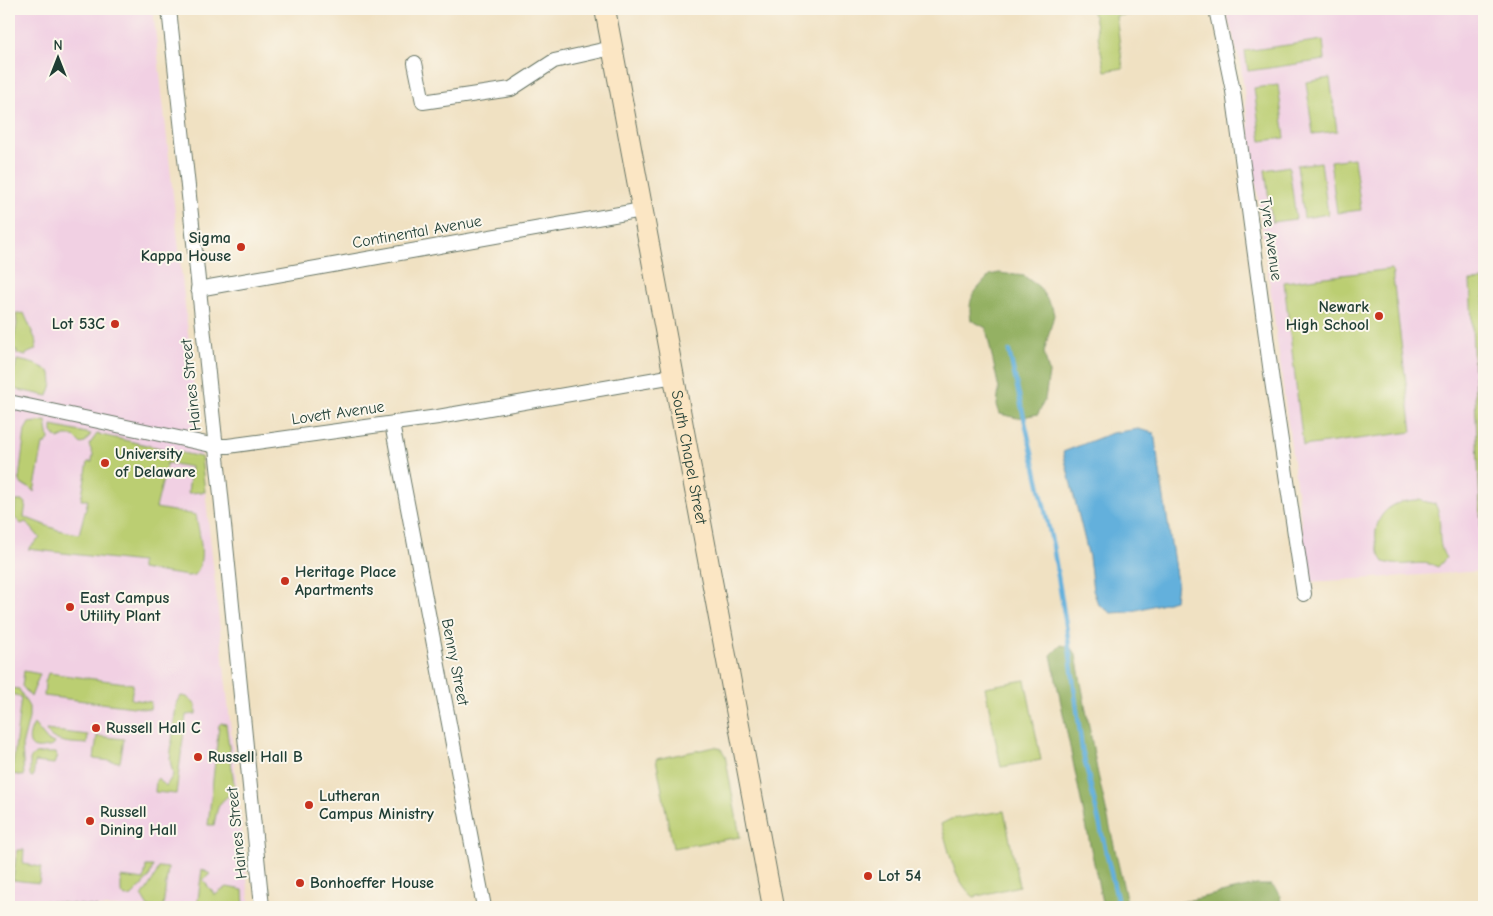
<svg xmlns="http://www.w3.org/2000/svg" width="1493" height="916" viewBox="0 0 1493 916" font-family="'Comic Neue',sans-serif">
	<style>
		.built { fill: #f1d0e3 }
		.green { fill: #bbce72; stroke: #6d8653 }
		.forest { fill: #94b164; stroke: #5a774c }
		.water { fill: #63b0dc; stroke: #417688 }
		.lines { fill: none; stroke-linecap: round; stroke-linejoin: round }
		.stream { stroke: #63b0dc; stroke-width: 4.5 }
		.street-casing { stroke: #687666; stroke-width: 16 }
		.secondary-casing { stroke: #687666; stroke-width: 22 }
		.street { stroke: #fff; stroke-width: 14 }
		.secondary { stroke: #fbe6c4; stroke-width: 20 }
		.poi-dot { fill: #c8321e; stroke: #fbf7ec; stroke-width: 2 }
		.labels { text-anchor: middle; dominant-baseline: central; stroke-width: 4; stroke-linejoin: round; paint-order: stroke }
		.street-label { font-size: 16px; fill: #1f3d34; stroke: #fbf7ec }
		.poi-label { font-size: 16px; font-weight: bold; fill: #1f3d34; stroke: #fbf7ec; text-anchor: start }
	</style>
	<rect width="100%" height="100%" fill="#fbf7ec"/>
	<filter id="ink" filterUnits="userSpaceOnUse"><feTurbulence type="fractalNoise" baseFrequency=".02" numOctaves="2"/><feDisplacementMap in="SourceGraphic" scale="10" xChannelSelector="R" yChannelSelector="G"/><feConvolveMatrix kernelMatrix="1 2 1 2 8 2 1 2 1" color-interpolation-filters="sRGB"/></filter>
	<filter id="wash" filterUnits="userSpaceOnUse"><feTurbulence type="fractalNoise" baseFrequency=".0096" numOctaves="4" result="noise"/><feDisplacementMap in="SourceGraphic" scale="20" xChannelSelector="R" yChannelSelector="G"/><feGaussianBlur stdDeviation="1.12" result="paint"/><feColorMatrix in="noise" values="0 0 0 0 0 0 0 0 0 0 0 0 0 0 0 0 0 1.4 0 .05"/><feComposite in="paint" operator="in"/></filter>
	<g filter="url(#wash)">
		<rect width="100%" height="100%" fill="#f0e1c2"/>
		<g class="built">
			<path d="M9,9h144l97,898h-241z"/>
			<path d="M1225,9h259v562l-175,11 -69,-521z"/>
		</g>
		<g class="green">
			<path d="M1090,9h47l1,5 -22,2 7,52 -18,3 -11,-55z"/>
			<path d="M1323,40l2,20 -77,11 -3,-20z"/>
			<path d="M1330,78l7,53 -24,3 -7,-52z"/>
			<path d="M1278,85l7,53 -24,3 -7,-53z"/>
			<path d="M1354,158l7,52 -24,3 -7,-52z"/>
			<path d="M1321,162l7,52 -24,4 -7,-53z"/>
			<path d="M1289,166l7,53 -24,3 -7,-52z"/>
			<path d="M1392,269l20,163 -109,14 -19,-164z"/>
			<path d="M1484,280v271l-2,1 -12,-271z"/>
			<path d="M24,313l13,30 -2,7 -9,4v2l-9,-2v-4h-5l5,-26 -1,-10z"/>
			<path d="M17,360c12,2 25,5 34,13l1,11 -4,12 -39,-8v-15l6,-4z"/>
			<path d="M46,421l3,18 -3,5h-3l-9,48 -5,-5 -7,-2 -3,-6 6,-49 4,-7z"/>
			<path d="M52,426l39,8 -6,9 -4,1 -8,-8h-8l-7,3 -6,-7z"/>
			<path d="M97,434l104,23 4,35 -17,1 3,-26 -24,-4 -11,45 40,7c3,20 11,43 -1,60l-7,1 -47,-7v-7l-113,-13 12,-11 -14,-16 -5,2 -7,-7 2,-16h8l2,2 -2,14 34,13 21,4 9,-34h-7l7,-38h4l1,-8 -4,-9z"/>
			<path d="M1419,500l16,4c10,17 -1,36 11,54l-8,9c-16,-9 -36,2 -54,-5 -13,-19 -12,-47 12,-58 7,-3 15,-4 23,-4z"/>
			<path d="M24,671l16,3 -9,23 -9,-11z"/>
			<path d="M48,673l85,11 -2,15 20,3 -1,7 -106,-13 1,-14z"/>
			<path d="M1025,680l16,80 -40,7 -16,-80z"/>
			<path d="M9,688l10,1 10,18v11l-7,28 2,30 -12,-2 9,-77 -12,-4z"/>
			<path d="M181,696l6,1 9,8v9l-10,1 -10,79 -21,-2 1,-12 2,-2 8,8 7,-11 -3,-15 6,-55z"/>
			<path d="M221,723l5,1 9,67c-17,12 -17,13 -21,34h-6l11,-100z"/>
			<path d="M34,724l14,17 7,2 -2,3c-5,1 -12,3 -17,2 -11,-2 -6,-18 -2,-24z"/>
			<path d="M46,730l42,5 -1,9c-13,-1 -35,0 -41,-14z"/>
			<path d="M97,736l27,3 -4,23 -26,-3z"/>
			<path d="M715,747l6,2 4,6 15,82 -67,11 -17,-89z"/>
			<path d="M45,753h11l1,3 -3,8 -19,-2 -2,15 -3,-1v-17l5,-5z"/>
			<path d="M1004,811l15,75 -45,11c-21,-17 -25,-48 -33,-73l10,-5z"/>
			<path d="M17,850h7l-1,14 18,3 -2,16 -26,-3z"/>
			<path d="M146,866h7l-4,12 -17,18 -7,1 -4,-5v-15l23,3z"/>
			<path d="M159,867l9,1 -5,39h-15l-6,-10 13,-21z"/>
			<path d="M202,869l8,5 -7,6 12,15 12,-8 16,3 1,17h-47z"/>
			<path d="M44,901l53,6h-59z"/>
		</g>
		<g class="forest">
			<path d="M999,273l25,3 15,11 13,20 2,8 -10,37 5,21 -4,26 -7,15 -21,4 -17,-4 -3,-9 2,-16 -13,-61 -15,-8c-4,-24 4,-28 19,-45z"/>
			<path d="M1061,645l9,2 6,8 21,115 31,137h-25l-52,-252z"/>
			<path d="M1256,885h15l8,7 3,15h-122z"/>
		</g>
		<path class="water" d="M1138,429l16,4 23,149 -2,18 -46,12 -18,1 -13,-9 -5,-14 -4,-33 -26,-105 49,-19z"/>
		<g class="lines">
			<path class="stream" d="M1009,351l44,195 14,85 15,118 37,158"/>
		</g>
	</g>
	<g filter="url(#ink)">
		<g class="lines">
			<g class="street-casing">
				<g id="street">
					<path d="M169,9l52,486 41,412"/>
					<path d="M1216,9l17,82 39,290 32,213"/>
					<path d="M415,63l8,39 88,-13 43,-28 58,-13"/>
					<path d="M198,289l444,-79"/>
					<path d="M9,402l207,44h12l210,-29 236,-41"/>
					<path d="M392,424l92,483"/>
				</g>
			</g>
			<g class="secondary-casing">
				<g id="secondary">
					<path id="s1" d="M605,9l168,898"/>
				</g>
			</g>
			<use href="#street" class="street"/>
			<use href="#secondary" class="secondary"/>
		</g>
	</g>
	<g class="poi-dot">
		<circle cx="241" cy="247" r="5"/>
		<circle cx="1379" cy="316" r="5"/>
		<circle cx="115" cy="324" r="5"/>
		<circle cx="105" cy="463" r="5"/>
		<circle cx="285" cy="581" r="5"/>
		<circle cx="70" cy="607" r="5"/>
		<circle cx="96" cy="728" r="5"/>
		<circle cx="198" cy="757" r="5"/>
		<circle cx="309" cy="805" r="5"/>
		<circle cx="90" cy="821" r="5"/>
		<circle cx="868" cy="876" r="5"/>
		<circle cx="300" cy="883" r="5"/>
	</g>
	<g class="labels">
		<g class="street-label">
			<text transform="translate(417 232) rotate(-10)">Continental Avenue</text>
			<text transform="translate(1271 239) rotate(82)">Tyre Avenue</text>
			<text transform="translate(191 385) rotate(-96)">Haines Street</text>
			<text transform="translate(338 413) rotate(-8)">Lovett Avenue</text>
			<text stroke="none"><textPath href="#s1" startOffset="456">South Chapel Street</textPath></text>
			<text transform="translate(455 662) rotate(79)">Benny Street</text>
			<text transform="translate(237 833) rotate(-96)">Haines Street</text>
		</g>
		<g class="poi-label">
			<text x="231" y="238" text-anchor="end">Sigma<tspan x="231" dy="18">Kappa House</tspan></text>
			<text x="1369" y="307" text-anchor="end">Newark<tspan x="1369" dy="18">High School</tspan></text>
			<text x="105" y="324" text-anchor="end">Lot 53C</text>
			<text x="115" y="454">University<tspan x="115" dy="18">of Delaware</tspan></text>
			<text x="295" y="572">Heritage Place<tspan x="295" dy="18">Apartments</tspan></text>
			<text x="80" y="598">East Campus<tspan x="80" dy="18">Utility Plant</tspan></text>
			<text x="106" y="728">Russell Hall C</text>
			<text x="208" y="757">Russell Hall B</text>
			<text x="319" y="796">Lutheran<tspan x="319" dy="18">Campus Ministry</tspan></text>
			<text x="100" y="812">Russell<tspan x="100" dy="18">Dining Hall</tspan></text>
			<text x="878" y="876">Lot 54</text>
			<text x="310" y="883">Bonhoeffer House</text>
		</g>
	</g>
	<rect width="1493" height="916" fill="none" stroke="#fbf7ec" stroke-width="30"/>
	<g transform="translate(58 58)" stroke="#fbf7ec" stroke-width="4" paint-order="stroke">
	<path d="M0-4L9 19L0 12L-9 19Z" fill="#1f3d34"/>
	<text y="-8" font-size="14" font-weight="bold" text-anchor="middle" fill="#1f3d34">N</text>
	</g>
</svg>
